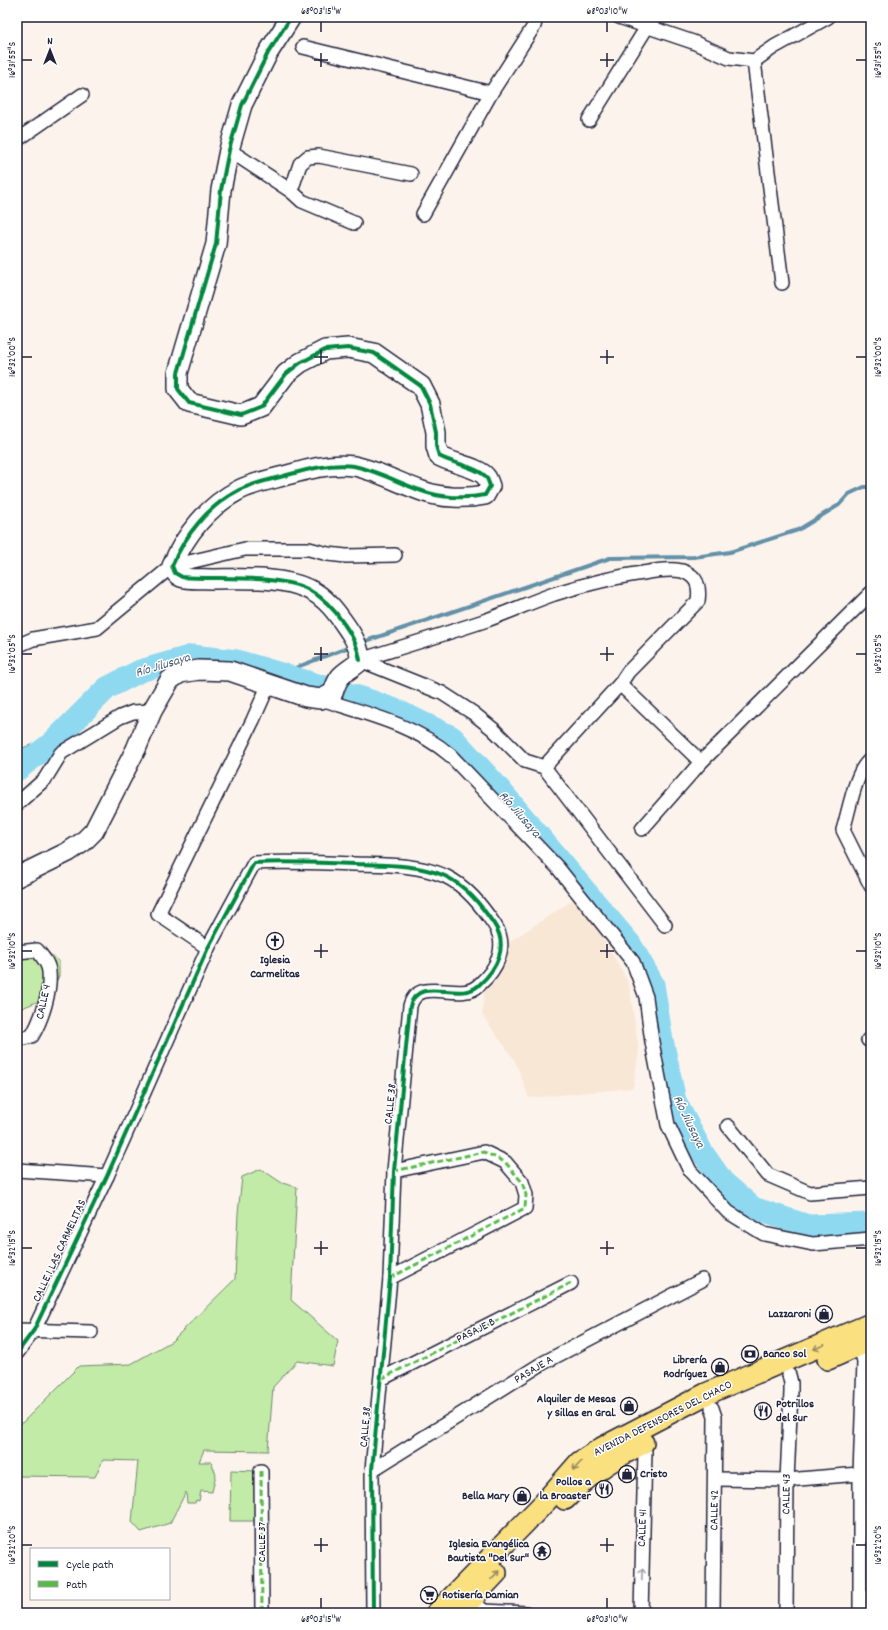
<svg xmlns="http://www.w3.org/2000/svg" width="888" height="1630" viewBox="0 0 888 1630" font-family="Dekko,sans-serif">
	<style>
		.built { fill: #f9e7d6 }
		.green { fill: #c1eba6; stroke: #728670 }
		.water { fill: #8fd9f0; stroke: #6390a8 }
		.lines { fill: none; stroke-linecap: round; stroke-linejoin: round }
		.stream { stroke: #6390a8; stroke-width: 4 }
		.river { stroke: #8fd9f0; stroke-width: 23 }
		.street-casing { stroke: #22223b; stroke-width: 16 }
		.secondary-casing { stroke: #22223b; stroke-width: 22 }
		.primary-casing { stroke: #22223b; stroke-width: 24 }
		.street { stroke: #fff; stroke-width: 13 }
		.secondary { stroke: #fff; stroke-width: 19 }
		.primary { stroke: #fbe080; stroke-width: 21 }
		.quiet { stroke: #58b947; stroke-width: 3; stroke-dasharray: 6 3; stroke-linecap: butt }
		.cycleway-casing { stroke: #fff; stroke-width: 6 }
		.cycleway { stroke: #00873e; stroke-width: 4 }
		.oneway { stroke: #998a61 }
		.oneway2 { stroke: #9c9ca7 }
		.ticks { fill: none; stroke: #22223b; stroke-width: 1.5 }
		.labels { text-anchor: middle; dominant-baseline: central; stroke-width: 3; stroke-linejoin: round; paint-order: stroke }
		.poi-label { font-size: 12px; font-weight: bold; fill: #22223b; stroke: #fff; text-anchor: end }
		.street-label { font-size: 12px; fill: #22223b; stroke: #fff }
		.water-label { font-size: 13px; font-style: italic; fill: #435971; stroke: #fff }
		.neatline { fill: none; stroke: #22223b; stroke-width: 1.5 }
		.ticks-label { font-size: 10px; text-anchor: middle; fill: #22223b }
	</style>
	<rect width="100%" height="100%" fill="#fcf4ec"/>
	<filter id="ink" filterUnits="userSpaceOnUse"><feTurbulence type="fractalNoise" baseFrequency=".025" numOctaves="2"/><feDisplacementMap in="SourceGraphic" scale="8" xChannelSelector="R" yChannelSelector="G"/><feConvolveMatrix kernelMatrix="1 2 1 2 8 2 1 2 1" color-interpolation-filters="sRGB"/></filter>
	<g filter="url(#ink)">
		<path class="built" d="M576,898l33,50 20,36 10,67 -6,37 -104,10 -14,-37 -33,-46 2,-23 16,-18 9,-32z"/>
		<g class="green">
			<path d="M47,952l12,9v15l-10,21 -32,13v-54z"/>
			<path d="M261,1169l21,14 15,4 -6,113 47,41 -5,25 -36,-5 -24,26 -5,64 -64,-1 -5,12h12l5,12 -4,18 -11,-1 -2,10 -3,-1 -1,3h-8l-1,-11 -16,31 -29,9 -9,-10 6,-61 -35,-1 -8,17 -78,-1v-48l62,-62 52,-2 41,-23 63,-62 3,-66 4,-36z"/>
			<path d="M231,1470l27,1 -1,50h-27z"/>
		</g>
		<path class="water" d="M78,728l-55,47 -6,2v-27z"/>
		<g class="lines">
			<g class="stream">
				<path d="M360,643l250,-85 84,-1 36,-5 68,-22 41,-25 10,-11 15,-7h7"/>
				<path d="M279,674l73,-28"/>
			</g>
			<path class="river" d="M17,770l36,-28 54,-54 33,-17 52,-15 45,5 128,38 33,12 54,26 43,47 135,160 23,40 8,51 14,66 27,51 21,30 30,26 55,18 63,-2"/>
			<g class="street-casing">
				<g id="street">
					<path d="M619,17l74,25 36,16 25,3 20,-14 54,-30"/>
					<path d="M303,47l188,46"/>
					<path d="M754,61l28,222"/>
					<path d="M589,120l58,-93 2,-10"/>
					<path d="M17,140l65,-45"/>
					<path d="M229,150l62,41 11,10 52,22"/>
					<path d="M291,191l9,-27 8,-7 11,-1 92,18"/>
					<path d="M423,214l68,-121 43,-67 2,-9"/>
					<path d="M17,646l16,-7 64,-11 75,-62 73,-17h64l19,5 18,2 49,-1"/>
					<path d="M360,660c42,-13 85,-26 127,-40 22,-8 44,-18 67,-26 29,-9 59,-17 89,-21 12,-2 26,-5 39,-2 16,5 18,16 16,30l-70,71 -8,12 -76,83"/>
					<path d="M360,660l82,33 31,20 20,16 32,32 19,6 121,158"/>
					<path d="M620,684l81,78"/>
					<path d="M321,699c43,14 94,26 129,56l108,113 75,94 13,35 6,45 16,83 22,46 38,41 36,22 49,10 58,-5"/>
					<path d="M871,759c-16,11 -22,53 -28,71l28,56"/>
					<path d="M17,804l28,-25 16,-26 59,-36 13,-5 19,-1"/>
					<path d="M642,829l59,-67 170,-169"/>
					<path d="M208,948l-50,-34 95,-194 16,-36"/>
					<path d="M17,952l20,-2c5,6 12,14 12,22 2,19 -7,47 -17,64l-15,4"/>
					<path d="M868,1040l3,-1"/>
					<path d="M728,1126l40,49 42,18 61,-5"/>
					<path d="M17,1170l90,6"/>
					<path d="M390,1278l135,-70 1,-13 -4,-13 -17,-20 -21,-10 -90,19"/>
					<path d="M17,1330l74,2"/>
					<path d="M17,1353l17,-23 73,-154 101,-228 46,-85c34,-2 67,0 101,1 29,1 62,0 90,12 21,10 36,29 49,48 15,22 3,45 -15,61 -19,19 -60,-11 -69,21l-16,165 -4,107 -18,192 1,143"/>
					<path d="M381,1379l190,-96"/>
					<path d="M712,1408l3,9 -2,196"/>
					<path d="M372,1470l171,-107 159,-83"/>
					<path d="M261,1471l1,142"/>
					<path d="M715,1479l72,1 84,-7"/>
					<path d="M463,1598l22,13 41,2"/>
					<path d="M641,1613l4,-161 -4,-8"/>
					<path d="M786,1613l1,-133 4,-88v-9l-2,-8"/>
					<path d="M860,1613v-139l4,-112 -4,-17"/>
				</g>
			</g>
			<g class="secondary-casing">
				<path id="secondary" d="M17,877l51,-25 15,-10 11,-11 42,-82 16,-38 18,-31 10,-7 19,-3 31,1 76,26 15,2 12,-6c6,-20 10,-18 25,-30 5,-9 -3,-23 -8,-31 -11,-16 -23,-35 -42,-43 -27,-13 -67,-10 -96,-10 -10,-1 -22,1 -31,-2 -5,-2 -7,-6 -9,-11 13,-31 36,-60 67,-76 16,-8 35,-11 52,-16 20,-6 42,-11 63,-8 24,5 45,17 68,25 19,7 43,8 63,4l5,-9c-1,-2 -2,-7 -4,-9 -6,-9 -35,-14 -47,-21l-3,-10v-14l-6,-28 -9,-18 -47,-33 -26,-5 -23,2 -25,13 -14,11 -25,33 -20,8 -52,-12 -11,-14v-16l38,-129 5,-54 8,-40 13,-45 26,-52 23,-36"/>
			</g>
			<g class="primary-casing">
				<g id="primary">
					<path d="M828,1359l43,-19"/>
					<path d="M565,1499c24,-26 48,-40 78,-56"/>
					<path d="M437,1613l108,-111 35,-40 22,-14 104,-54 165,-70"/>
					<path d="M458,1613l38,-40"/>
				</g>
			</g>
			<use href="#street" class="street"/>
			<use href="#secondary" class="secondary"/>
			<use href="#primary" class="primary"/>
			<g class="quiet">
				<path d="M390,1278l135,-70 1,-13 -4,-13 -17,-20 -21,-10 -90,19"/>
				<path d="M381,1379l190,-96"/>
				<path d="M261,1471l1,142"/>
			</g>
			<g class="cycleway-casing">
				<g id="cycleway">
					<path d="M291,17l-23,36 -26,52 -13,45 -8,40 -5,54 -38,129v16l11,14 52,12 20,-8 25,-33 14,-11 25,-13 23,-2 26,5 47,33 9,18 6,28v14l3,10c12,7 41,12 47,21 2,2 3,7 4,9l-5,9c-20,4 -44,3 -63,-4 -23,-8 -44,-20 -68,-25 -21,-3 -43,2 -63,8 -17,5 -36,8 -52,16 -31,16 -54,45 -67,76l3,7 7,4c33,3 100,-3 127,13 15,8 26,20 35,34 8,11 14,22 16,36"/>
					<path d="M17,1353l17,-23 73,-154 101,-228 46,-85c34,-2 67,0 101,1 29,1 62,0 90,12 21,10 36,29 49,48 15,22 3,45 -15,61 -19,19 -60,-11 -69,21l-16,165 -4,107 -18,192 1,143"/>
				</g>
			</g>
			<use href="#cycleway" class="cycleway"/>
		</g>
		<defs><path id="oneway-shaft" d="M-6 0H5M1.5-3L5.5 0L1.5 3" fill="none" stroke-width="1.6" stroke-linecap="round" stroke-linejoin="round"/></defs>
		<g class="oneway">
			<use href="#oneway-shaft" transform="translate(819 1347) rotate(157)"/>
			<use href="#oneway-shaft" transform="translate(577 1466) rotate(134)"/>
			<use href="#oneway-shaft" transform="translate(495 1575) rotate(-47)"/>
		</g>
		<use class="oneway2" href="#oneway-shaft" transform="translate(642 1574) rotate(-88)"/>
	</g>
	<path class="ticks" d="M321,22v10M607,22v10M321,53v14M607,53v14M22,60h10M314,60h14M600,60h14M856,60h10M321,350v14M607,350v14M22,357h10M314,357h14M600,357h14M856,357h10M321,647v14M607,647v14M22,654h10M314,654h14M600,654h14M856,654h10M321,944v14M607,944v14M22,951h10M314,951h14M600,951h14M856,951h10M321,1241v14M607,1241v14M22,1248h10M314,1248h14M600,1248h14M856,1248h10M321,1538v14M607,1538v14M22,1545h10M314,1545h14M600,1545h14M856,1545h10M321,1598v10M607,1598v10"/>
	<defs>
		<g id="church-ring" transform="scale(0.9)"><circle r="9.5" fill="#fff" stroke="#22223b" stroke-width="1.5"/><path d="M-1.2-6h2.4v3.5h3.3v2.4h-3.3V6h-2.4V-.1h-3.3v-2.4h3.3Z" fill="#22223b"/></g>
		<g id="shop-ring" transform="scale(0.9)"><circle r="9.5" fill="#fff" stroke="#22223b" stroke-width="1.5"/><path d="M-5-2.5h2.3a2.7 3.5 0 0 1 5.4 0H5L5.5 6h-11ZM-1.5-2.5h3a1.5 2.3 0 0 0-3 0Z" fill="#22223b"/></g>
		<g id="bank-ring" transform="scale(0.9)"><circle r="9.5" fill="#fff" stroke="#22223b" stroke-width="1.5"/><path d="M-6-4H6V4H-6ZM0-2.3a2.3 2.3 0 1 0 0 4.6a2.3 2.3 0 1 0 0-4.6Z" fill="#22223b"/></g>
		<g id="restaurant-ring" transform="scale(0.9)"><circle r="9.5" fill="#fff" stroke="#22223b" stroke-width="1.5"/><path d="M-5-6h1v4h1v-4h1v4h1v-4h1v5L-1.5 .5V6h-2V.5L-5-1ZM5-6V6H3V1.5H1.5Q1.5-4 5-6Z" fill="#22223b"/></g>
		<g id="temple-ring" transform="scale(0.9)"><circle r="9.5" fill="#fff" stroke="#22223b" stroke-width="1.5"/><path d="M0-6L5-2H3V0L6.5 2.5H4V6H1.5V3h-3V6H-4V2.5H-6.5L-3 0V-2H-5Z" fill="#22223b"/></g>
		<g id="supermarket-ring" transform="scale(0.9)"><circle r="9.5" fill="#fff" stroke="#22223b" stroke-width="1.5"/><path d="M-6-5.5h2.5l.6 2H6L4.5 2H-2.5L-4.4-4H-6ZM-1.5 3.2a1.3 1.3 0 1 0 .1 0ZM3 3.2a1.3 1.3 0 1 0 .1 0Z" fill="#22223b"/></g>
	</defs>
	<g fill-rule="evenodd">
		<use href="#church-ring" x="275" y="941"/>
		<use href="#shop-ring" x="824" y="1314"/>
		<use href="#bank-ring" x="750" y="1354"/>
		<use href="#shop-ring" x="720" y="1367"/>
		<use href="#shop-ring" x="629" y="1406"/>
		<use href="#restaurant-ring" x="763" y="1411"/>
		<use href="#shop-ring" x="627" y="1474"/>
		<use href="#restaurant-ring" x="604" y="1489"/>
		<use href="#shop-ring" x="522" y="1496"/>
		<use href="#temple-ring" x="542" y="1551"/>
		<use href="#supermarket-ring" x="429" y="1595"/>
	</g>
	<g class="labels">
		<g class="poi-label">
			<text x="275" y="960" text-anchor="middle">Iglesia<tspan x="275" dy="14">Carmelitas</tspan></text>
			<text x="811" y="1314">Lazzaroni</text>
			<text x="763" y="1354" text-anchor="start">Banco Sol</text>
			<text x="707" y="1360">Librería<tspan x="707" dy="14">Rodríguez</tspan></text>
			<text x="616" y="1399">Alquiler de Mesas<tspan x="616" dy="14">y Sillas en Gral.</tspan></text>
			<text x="776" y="1404" text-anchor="start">Potrillos<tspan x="776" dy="14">del Sur</tspan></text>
			<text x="640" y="1474" text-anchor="start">Cristo</text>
			<text x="591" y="1482">Pollos a<tspan x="591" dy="14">la Broaster</tspan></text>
			<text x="509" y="1496">Bella Mary</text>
			<text x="529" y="1544">Iglesia Evangélica<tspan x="529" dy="14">Bautista "Del Sur"</tspan></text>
			<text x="442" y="1595" text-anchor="start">Rotisería Damian</text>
		</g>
		<g class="street-label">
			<text transform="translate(44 1002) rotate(-78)">CALLE 4</text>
			<text transform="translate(391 1104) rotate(-84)">CALLE 38</text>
			<text transform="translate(60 1251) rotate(-65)">CALLE 1 LAS CARMELITAS</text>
			<text transform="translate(476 1331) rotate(-27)">PASAJE B</text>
			<text transform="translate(534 1370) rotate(-31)">PASAJE A</text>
			<text transform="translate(663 1419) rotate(-27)">AVENIDA DEFENSORES DEL CHACO</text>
			<text transform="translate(366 1427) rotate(-85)">CALLE 38</text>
			<text transform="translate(787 1494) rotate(-89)">CALLE 43</text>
			<text transform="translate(715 1510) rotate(-89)">CALLE 42</text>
			<text transform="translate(643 1528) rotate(-88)">CALLE 41</text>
			<text transform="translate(262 1542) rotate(-90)">CALLE 37</text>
		</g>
		<g class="water-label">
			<text transform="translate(163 666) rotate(-17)">Río Jilusaya</text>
			<text transform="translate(519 815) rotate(49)">Río Jilusaya</text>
			<text transform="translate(688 1122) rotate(64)">Río Jilusaya</text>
		</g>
	</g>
	<rect width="888" height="1630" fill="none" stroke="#fff" stroke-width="44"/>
	<rect x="30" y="1548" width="140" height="52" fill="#ffffff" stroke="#a7a7b1"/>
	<rect x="38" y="1561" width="20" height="6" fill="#00873e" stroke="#a7a7b1"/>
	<text x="66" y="1568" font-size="12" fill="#22223b">Cycle path</text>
	<rect x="38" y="1581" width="20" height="6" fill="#58b947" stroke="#a7a7b1"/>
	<text x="66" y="1588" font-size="12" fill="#22223b">Path</text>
	<g transform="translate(50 50)" stroke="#ffffff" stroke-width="3" paint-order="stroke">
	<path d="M0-3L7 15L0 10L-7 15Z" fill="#22223b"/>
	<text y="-6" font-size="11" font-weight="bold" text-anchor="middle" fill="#22223b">N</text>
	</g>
	<rect x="22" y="22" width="844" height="1586" class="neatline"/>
	<g class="ticks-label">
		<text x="321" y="14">68°03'15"W</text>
		<text x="607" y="14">68°03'10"W</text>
		<text transform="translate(11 60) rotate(-90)" y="4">16°31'55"S</text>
		<text transform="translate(877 60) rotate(-90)" y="4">16°31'55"S</text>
		<text transform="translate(11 357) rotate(-90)" y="4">16°32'00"S</text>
		<text transform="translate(877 357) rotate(-90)" y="4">16°32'00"S</text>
		<text transform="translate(11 654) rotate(-90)" y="4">16°32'05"S</text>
		<text transform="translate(877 654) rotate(-90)" y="4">16°32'05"S</text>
		<text transform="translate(11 951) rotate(-90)" y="4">16°32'10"S</text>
		<text transform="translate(877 951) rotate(-90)" y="4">16°32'10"S</text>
		<text transform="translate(11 1248) rotate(-90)" y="4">16°32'15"S</text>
		<text transform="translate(877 1248) rotate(-90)" y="4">16°32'15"S</text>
		<text transform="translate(11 1545) rotate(-90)" y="4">16°32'20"S</text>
		<text transform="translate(877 1545) rotate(-90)" y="4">16°32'20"S</text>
		<text x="321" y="1622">68°03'15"W</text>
		<text x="607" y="1622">68°03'10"W</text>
	</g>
</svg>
